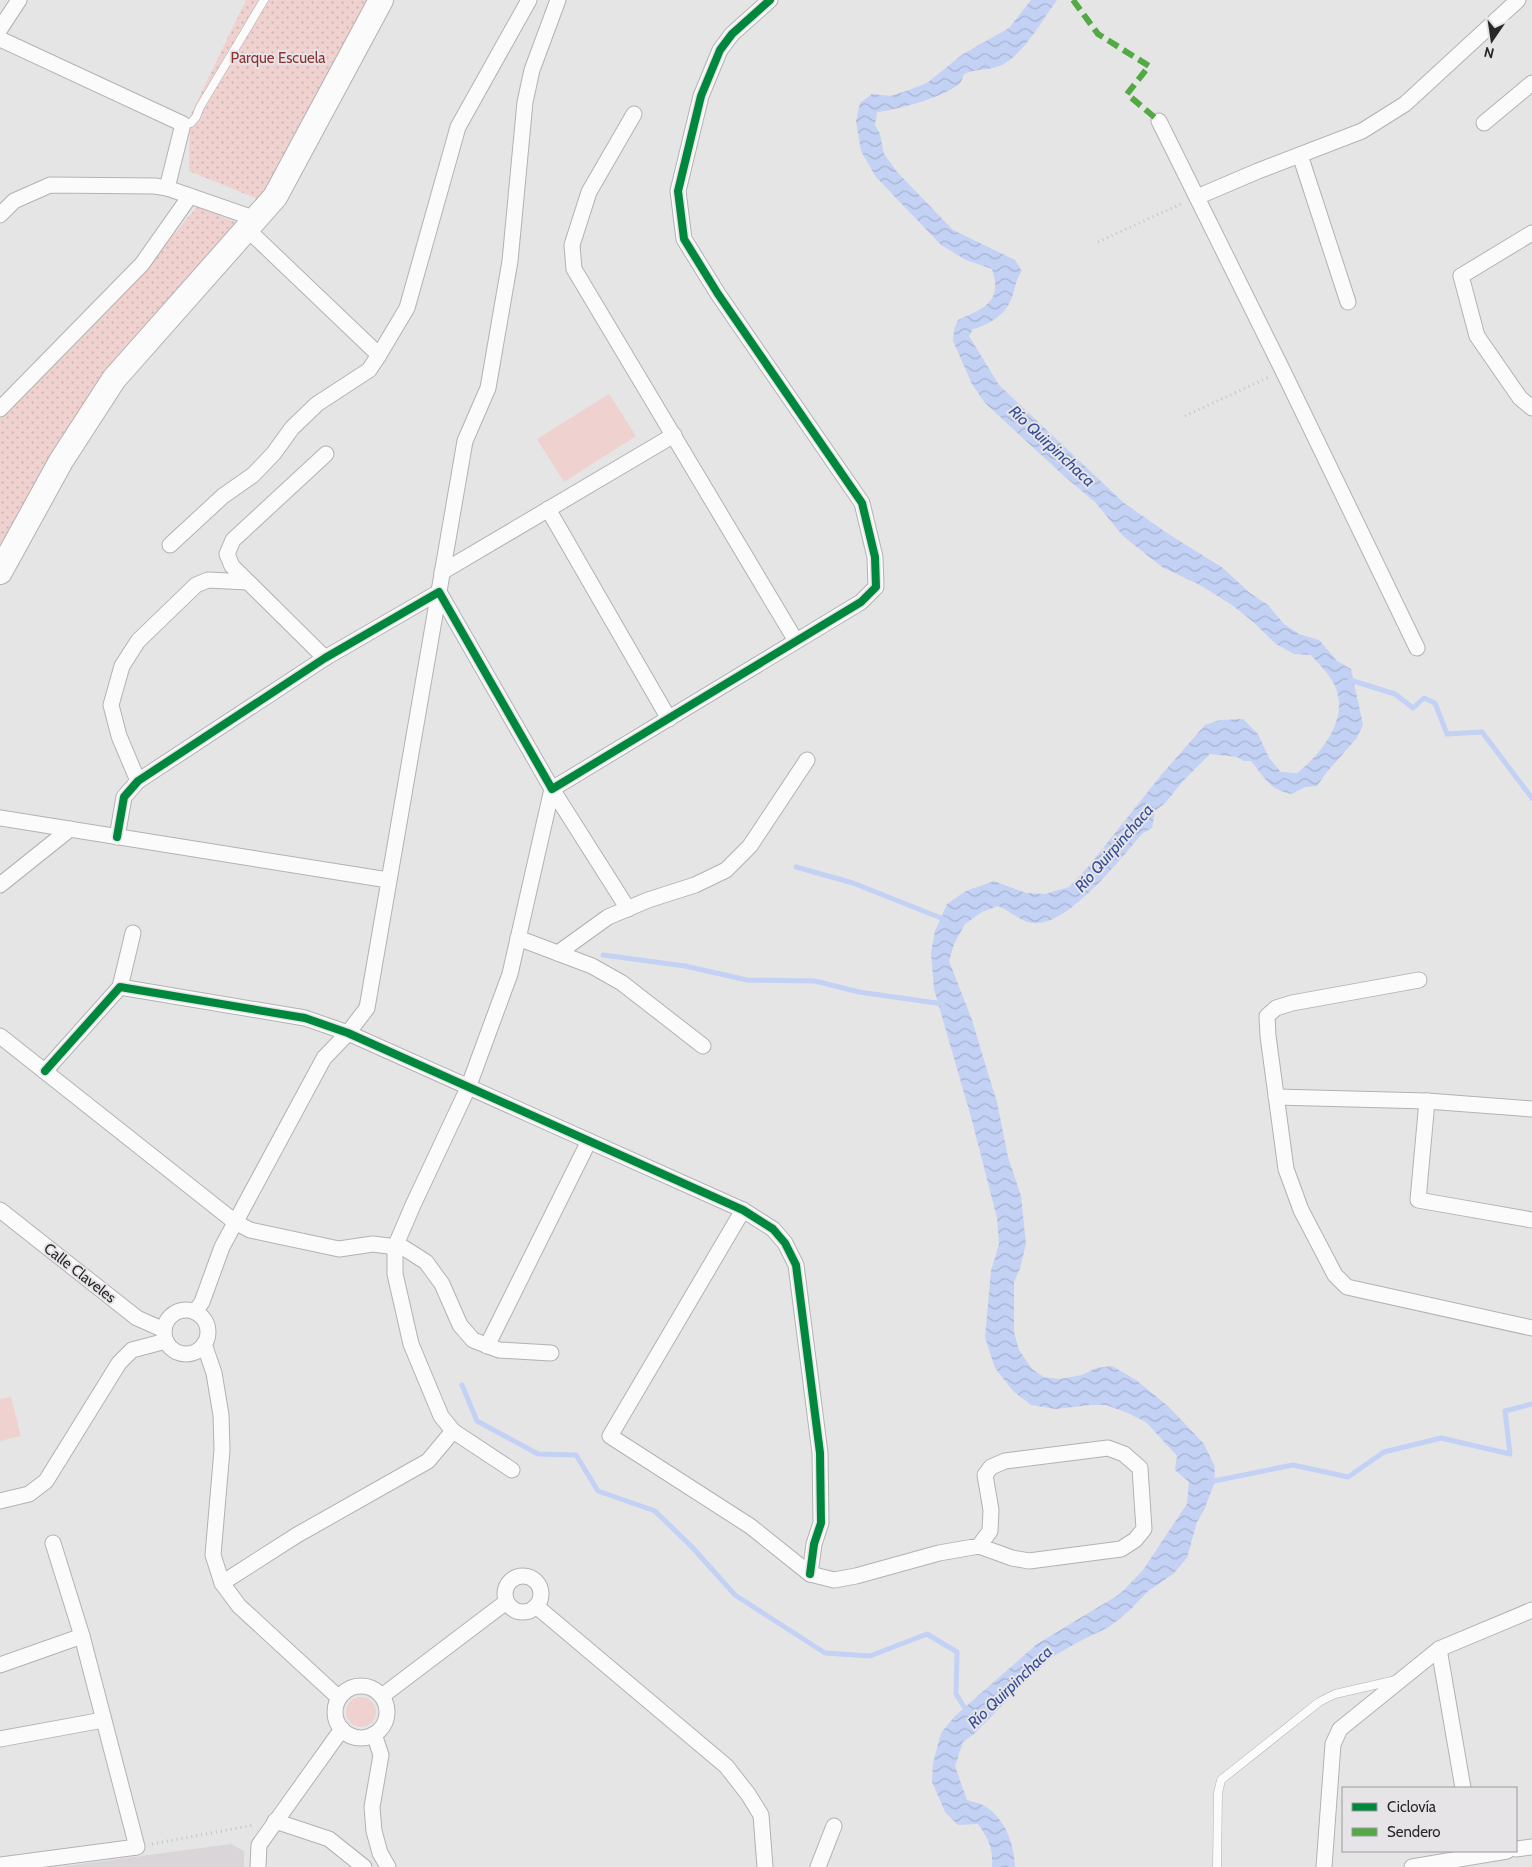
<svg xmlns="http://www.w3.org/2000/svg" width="1532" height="1867" viewBox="0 0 1532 1867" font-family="Cabin,sans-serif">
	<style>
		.built { fill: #d9d5d9 }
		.grass { fill: #efd1cf }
		.park { fill: url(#park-dots) }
		.water { fill: url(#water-waves) }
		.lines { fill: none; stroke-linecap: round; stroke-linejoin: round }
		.stream { stroke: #c2d1f4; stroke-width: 5 }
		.lane-casing { stroke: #b3b2b3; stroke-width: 9 }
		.street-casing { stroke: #b3b2b3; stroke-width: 17 }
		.primary-casing { stroke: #b3b2b3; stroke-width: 26 }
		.path { stroke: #c4c3c4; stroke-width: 3; stroke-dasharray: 1 4; stroke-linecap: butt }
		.lane { stroke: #fbfbfb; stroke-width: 8 }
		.street { stroke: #fbfbfb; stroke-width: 15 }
		.primary { stroke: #fbfbfb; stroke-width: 24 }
		.quiet { stroke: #53aa44; stroke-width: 6; stroke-dasharray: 12 6; stroke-linecap: butt }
		.cycleway-casing { stroke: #e7e4e7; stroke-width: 11 }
		.cycleway { stroke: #00873e; stroke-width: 8 }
		.labels { text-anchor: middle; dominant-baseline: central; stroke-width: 4; stroke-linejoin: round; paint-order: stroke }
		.park-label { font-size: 15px; fill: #8d3333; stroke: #e7e4e7 }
		.street-label { font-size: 15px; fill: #292829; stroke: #e7e4e7 }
		.water-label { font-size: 16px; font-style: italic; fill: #334e97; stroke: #e7e4e7 }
	</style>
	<defs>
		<pattern id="park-dots" width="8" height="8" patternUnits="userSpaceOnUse" patternTransform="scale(1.25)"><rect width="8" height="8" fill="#efd1cf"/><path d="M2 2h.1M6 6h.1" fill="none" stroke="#cdb3b2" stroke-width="1.8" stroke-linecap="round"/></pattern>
		<pattern id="water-waves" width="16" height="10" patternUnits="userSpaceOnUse" patternTransform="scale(1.25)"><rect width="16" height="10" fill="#c2d1f4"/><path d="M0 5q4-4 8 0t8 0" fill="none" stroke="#a7b3d1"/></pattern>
	</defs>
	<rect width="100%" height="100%" fill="#e6e5e6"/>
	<path class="built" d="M231,1844l13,7v16h-186z"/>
	<g class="grass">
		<path d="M609,394l27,42 -72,46 -27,-43z"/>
		<path d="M11,1397l10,39 -21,5v-42z"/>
		<circle cx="361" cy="1712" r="15"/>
	</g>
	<g class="park">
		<path d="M246,0h123l-109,200 -71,-29 1,-55z"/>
		<path d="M197,207l41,16 -238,332v-136l111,-111z"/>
	</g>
	<path class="water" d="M1031,0h26c-15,20 -33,54 -55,65 -12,6 -26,3 -38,9 -1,3 -2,7 -5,10 -15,13 -62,26 -82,28l-2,13 5,9 4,20 14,19 55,57 62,30 7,11c-7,9 -6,16 -10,26 -5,17 -23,28 -39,32l-4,7 30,49 125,118 46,32 53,33 27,25 18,12 16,19 15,10 20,6 18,21 14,8 12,56 -7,14 -30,34 -9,13 -12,1 -13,7c-24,-5 -26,-15 -41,-33h-7l-7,-4 -27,-3 -27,27 -17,21 -11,9 -3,17 -10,6c-21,24 -73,91 -107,89 -15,0 -23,-12 -37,-17l-16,6 -17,12 -11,20 -5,17 23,59 15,50 10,32 11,55 13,39 5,48 -6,24 -6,14v50l5,18 13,19 12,8 15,2 23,-4 14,-7 16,-2 24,14 33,27 35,37 11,23 -1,17 -10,26 -7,12 -10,36 -14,16 -26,18 -17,18 -21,17 -29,14 -28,16 -33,31 -45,46 -11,8 -8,24 12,34c6,2 14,3 19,7 20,13 28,37 29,60h-23c1,-20 -3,-27 -14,-43l-20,1 -13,-13 -13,-30 1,-19 8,-30 14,-17 82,-72 83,-50 23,-24 44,-66 2,-22 -14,-12 2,-14 -31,-34 -18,-9 -22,-8h-16l-34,4 -25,-4 -17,-13 -19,-24 -10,-31 6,-66 8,-27 -2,-26 -26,-101 -37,-128 -3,-37 4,-21 12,-27 19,-13 28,-10 32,12 19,1 24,-7 19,-20 74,-93 43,-49 15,-5 23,-1 15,15 11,24 12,14 16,1c26,-20 57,-60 34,-94 -5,-8 -13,-16 -20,-24l-17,-1 -18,-10 -24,-23 -20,-16 -32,-20 -38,-18 -39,-31 -28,-34 -30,-25 -80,-74 -13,-19 -19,-43 1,-11 4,-10c26,-12 45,-18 34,-51l-26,-9 -25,-15 -65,-68 -15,-26 -5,-30 4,-18 12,-9 19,2 18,-6 18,-7 36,-29 46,-26z"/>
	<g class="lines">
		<g class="stream">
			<path d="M1350,680l45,14 18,14 11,-10 11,5 12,31 35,-2 50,66"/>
			<path d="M796,867l57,16 93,37"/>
			<path d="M603,955l82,11 62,14 68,1 44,11 84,12"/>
			<path d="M462,1385l15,36 61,33 38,1 22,36 57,20 37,36 43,48 90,58 45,3 57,-22 30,18 -1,42 12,19"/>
			<path d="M1209,1482l84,-17 55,12 36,-25 57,-14 69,16 -5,-43 27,-7"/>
		</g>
		<g class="lane-casing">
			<g id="lane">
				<path d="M183,124l8,-1 5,-6 4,-10 64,-107"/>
				<path d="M1217,1867l1,-74 3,-13 98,-78 16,-8 61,-14"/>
			</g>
		</g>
		<g class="street-casing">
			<g id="street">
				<path d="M0,29l19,-29"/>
				<path d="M0,39l183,85 -16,64"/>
				<path d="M634,114l-45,78 -17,53 2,24 222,372"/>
				<path d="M1159,121l124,250 134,277"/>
				<path d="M1484,123l48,-40"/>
				<path d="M1300,155l48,147"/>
				<path d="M1197,197l61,-26 104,-40 43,-27 113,-104"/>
				<path d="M0,215l14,-14 36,-16 105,1 12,2 89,31"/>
				<path d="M247,229l132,126"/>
				<path d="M1532,233l-71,43 16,60 43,62 12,10"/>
				<path d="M0,409l142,-145 48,-68"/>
				<path d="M548,509l121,210"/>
				<path d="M170,545l53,-49 30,-21 21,-22 18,-25 25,-24 52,-34 10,-15 28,-47 51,-181 71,-127"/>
				<path d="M442,572l232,-137"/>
				<path d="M325,658l-93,-92 -5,-12 6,-14 93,-86"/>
				<path d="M138,781l-19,-45 -8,-31 11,-39 16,-25 58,-56 12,-5 39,2"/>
				<path d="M0,818l388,62"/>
				<path d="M117,837l7,-40 14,-16 187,-123 114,-66 113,197 309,-187 15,-15 -1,-30 -13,-54 -144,-209 -34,-55 -6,-48 23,-95 19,-46 12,-16 38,-34"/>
				<path d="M0,885l70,-56"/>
				<path d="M518,938l74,28 30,17 81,63"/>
				<path d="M558,953l50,-36 40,-17 47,-15 31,-15 24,-24 57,-86"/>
				<path d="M1419,980l-127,23 -16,5 -9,8 1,20 18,133 15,41 34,65 12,12 185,41"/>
				<path d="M120,987l13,-54"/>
				<path d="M0,1036l235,186 15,8 89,19 34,-5 31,4 22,14 16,22 18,41 13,15 26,10 52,3"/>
				<path d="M45,1071l75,-84 185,31 43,15 395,177 30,19 12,14 11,22 24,188 1,70 -7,21 -4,30"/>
				<path d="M1276,1097l151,4 105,8"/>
				<path d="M1427,1101l-9,99 114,20"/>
				<path d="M0,1210l137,108 27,12"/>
				<path d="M743,1210l-133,226 140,90 60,48 24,6 22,-4 83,-23 40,-7 33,12 17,3 92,-12 14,-9 9,-11 -4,-61 -16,-14 -16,-6 -103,13 -14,6 -6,8 6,35 -1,21 -11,15"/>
				<circle cx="186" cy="1332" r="22"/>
				<path d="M195,1312l7,-10 20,-55 102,-189 24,-25 19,-25 98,-567 23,-53 22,-127 15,-159 7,-32 26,-70"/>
				<path d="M204,1344l10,29 7,42 1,35 -9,105 9,28 17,23 100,92"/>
				<path d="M487,1346l102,-205"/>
				<path d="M512,1470l-59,-39 -12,-15 -30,-72 -16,-70v-27l18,-42 55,-117 42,-114 42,-185 76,120"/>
				<path d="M0,1501l29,-7 17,-13 73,-118 13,-13 34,-9"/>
				<circle cx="523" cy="1594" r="18"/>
				<path d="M222,1583l75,-48 131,-74 25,-30"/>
				<path d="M536,1606l190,160 22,28 13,21 4,52"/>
				<path d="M1439,1649l24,139"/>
				<path d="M0,1665l82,-29"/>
				<circle cx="361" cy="1712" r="26"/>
				<path d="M382,1696l124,-94"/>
				<path d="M374,1734l7,21 -9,52 2,24 6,22 8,14"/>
				<path d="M0,1739l103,-19"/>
				<path d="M275,1821l54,18 35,28"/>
				<path d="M1516,1849l16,-2"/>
				<path d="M0,1865l137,-18 -55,-211 -29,-93"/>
				<path d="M258,1867l1,-22 83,-116"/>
				<path d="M818,1867l16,-41"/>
				<path d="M1324,1867l9,-123 7,-15 99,-80 93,-39"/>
				<path d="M1412,1867l95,-16"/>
			</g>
		</g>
		<g class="primary-casing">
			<path id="primary" d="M0,572l61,-111 53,-82 161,-182 106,-197"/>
		</g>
		<g class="path">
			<path d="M1098,242l85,-39"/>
			<path d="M1185,416l84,-39"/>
			<path d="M152,1844l102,-19"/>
		</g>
		<use href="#lane" class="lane"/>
		<use href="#street" class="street"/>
		<use href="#primary" class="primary"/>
		<path class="quiet" d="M1073,0l25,34 51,32 -22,28 32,27"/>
		<g class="cycleway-casing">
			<g id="cycleway">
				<path d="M117,837l7,-40 14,-16 187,-123 114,-66 113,197 309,-187 15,-15 -1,-30 -13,-54 -144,-209 -34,-55 -6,-48 23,-95 19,-46 12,-16 38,-34"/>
				<path d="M45,1071l75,-84 185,31 43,15 395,177 30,19 12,14 11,22 24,188 1,70 -7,21 -4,30"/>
			</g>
		</g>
		<use href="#cycleway" class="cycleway"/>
	</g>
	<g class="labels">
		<g class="park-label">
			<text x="278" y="58">Parque Escuela</text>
		</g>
		<g class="street-label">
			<text transform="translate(80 1273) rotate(38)">Calle Claveles</text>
		</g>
		<g class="water-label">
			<text transform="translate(1052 446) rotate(43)">Río Quirpinchaca</text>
			<text transform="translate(1114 848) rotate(-49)">Río Quirpinchaca</text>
			<text transform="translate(1010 1687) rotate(-44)">Río Quirpinchaca</text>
		</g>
	</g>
	<rect x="1342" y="1787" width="175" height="65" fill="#e7e4e7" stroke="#9b999b"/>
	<rect x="1352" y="1803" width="25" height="8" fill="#00873e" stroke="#9b999b"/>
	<text x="1387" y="1812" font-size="15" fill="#292829">Ciclovía</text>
	<rect x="1352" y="1828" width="25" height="8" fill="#53aa44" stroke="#9b999b"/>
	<text x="1387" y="1837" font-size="15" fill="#292829">Sendero</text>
	<g transform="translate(1492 40) rotate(193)" stroke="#e7e4e7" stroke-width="4" paint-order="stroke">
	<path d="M0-4L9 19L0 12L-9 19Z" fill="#292829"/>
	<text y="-8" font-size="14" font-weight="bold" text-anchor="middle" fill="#292829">N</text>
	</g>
</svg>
